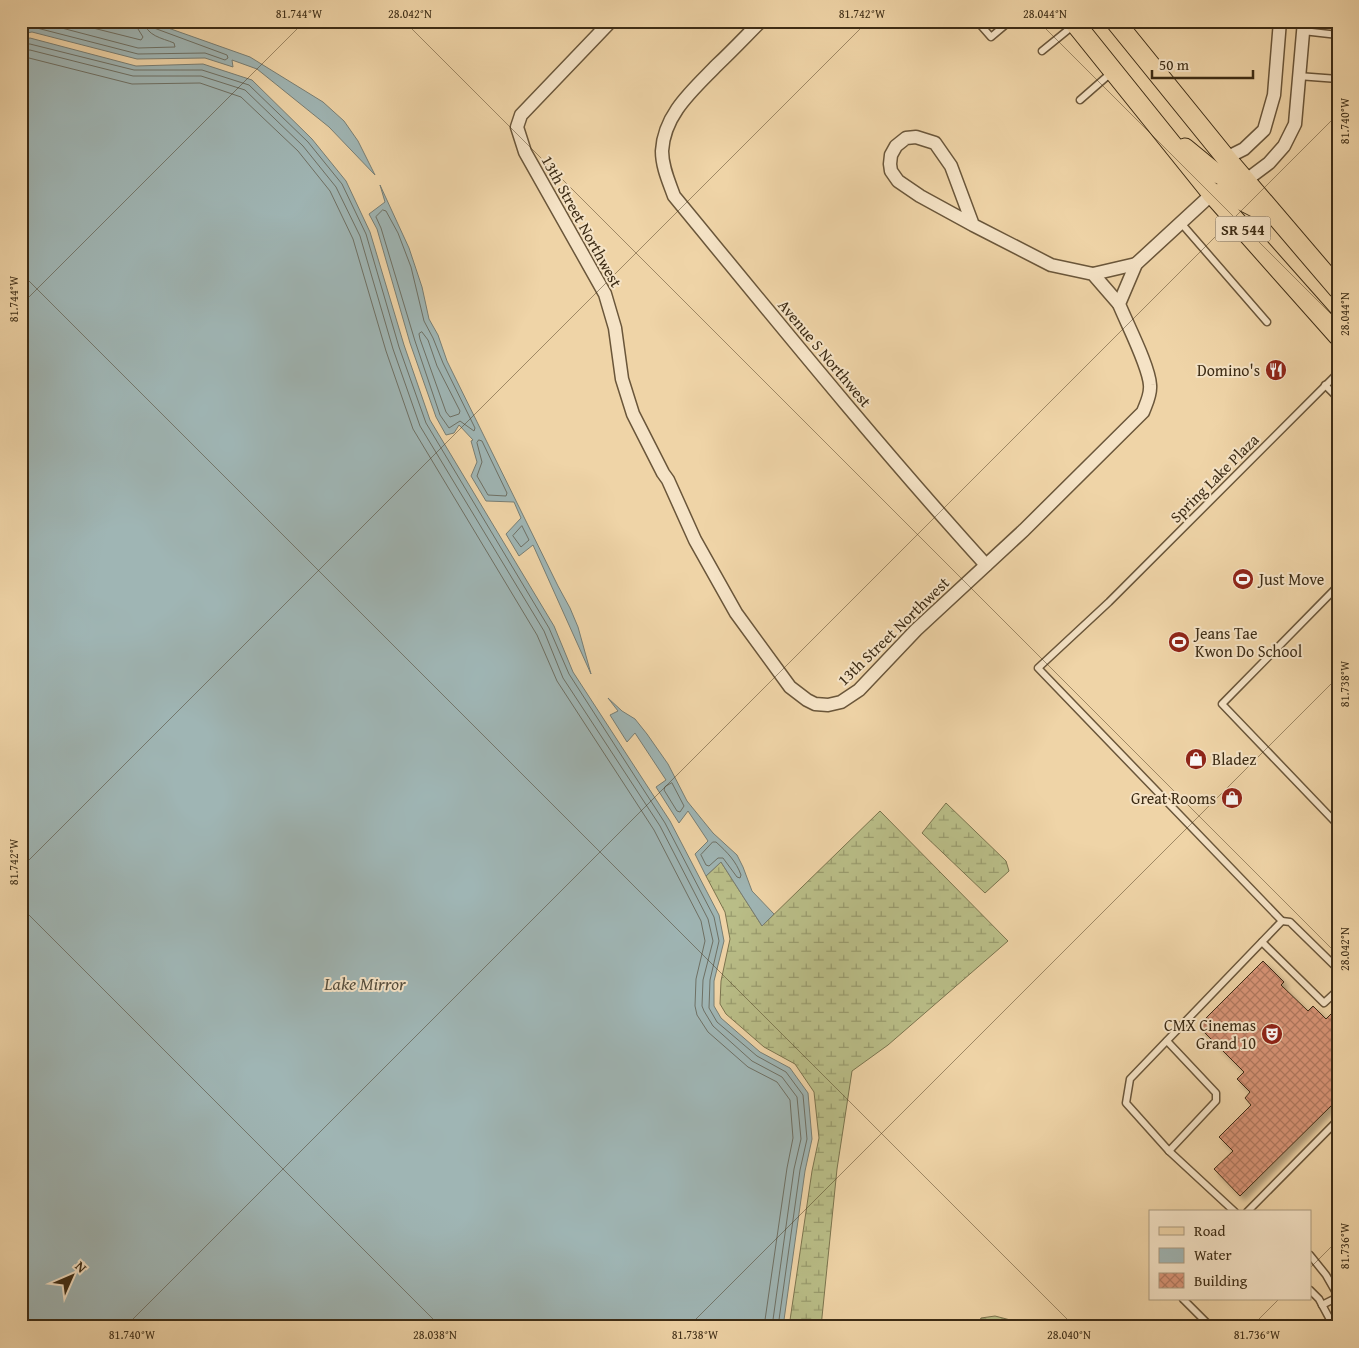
<svg xmlns="http://www.w3.org/2000/svg" width="1359" height="1348" viewBox="0 0 1359 1348" font-family="'Gentium Book Plus',serif">
	<style>
		.wetland { fill: url(#wetland-marsh); stroke: #7b744e }
		.water { fill: #9fb5b4; stroke: #787e74 }
		.lines { fill: none; stroke-linecap: round; stroke-linejoin: round }
		.shore { stroke: #6e7064; stroke-width: 1 }
		.building { fill: url(#building-cross-hatch); stroke: #3d2c15; filter: url(#shadow) }
		.lane-casing { stroke: #6a563a; stroke-width: 9 }
		.street-casing { stroke: #6a563a; stroke-width: 15 }
		.primary-casing { stroke: #3d2c15; stroke-width: 21 }
		.lane { stroke: #f5e3c6; stroke-width: 6 }
		.street { stroke: #f5e3c6; stroke-width: 12 }
		.primary { stroke: #efd4a7; stroke-width: 19 }
		.ticks { fill: none; stroke: #3d2c15; stroke-width: 1; stroke-opacity: 0.45 }
		.labels { text-anchor: middle; dominant-baseline: central; stroke-width: 4; stroke-linejoin: round; paint-order: stroke }
		.shield { fill: #f5e3c6; stroke: #74634a; stroke-width: 1 }
		.shield-label { font-size: 15px; font-weight: bold; fill: #3d2c15 }
		.street-label { font-size: 16px; fill: #3d2c15; stroke: #f5e3c6 }
		.poi-label { font-size: 16px; fill: #3d2c15; stroke: #f5e3c6; text-anchor: end }
		.water-label { font-size: 18px; font-style: italic; fill: #564e3d; stroke: #f5e3c6 }
		.neatline { fill: none; stroke: #3d2c15; stroke-width: 2 }
		.ticks-label { font-size: 12px; text-anchor: middle; fill: #3d2c15 }
	</style>
	<defs>
		<pattern id="wetland-marsh" width="20" height="14" patternUnits="userSpaceOnUse" patternTransform="scale(1.25)"><rect width="20" height="14" fill="#b9bd87"/><path d="M1 5h8M5 5V1M11 12h8M15 12V8" fill="none" stroke="#989a6d"/></pattern>
		<pattern id="building-cross-hatch" width="8" height="8" patternUnits="userSpaceOnUse" patternTransform="scale(1.25)"><rect width="8" height="8" fill="#d99578"/><path d="M0 0l8 8M0 8l8-8" fill="none" stroke="#b17a61"/></pattern>
		<filter id="shadow"><feDropShadow dx="4.5" dy="4.5" stdDeviation="2.5" flood-color="#0004"/></filter>
	</defs>
	<rect width="100%" height="100%" fill="#efd4a7"/>
	<filter id="stains"><feTurbulence type="fractalNoise" baseFrequency=".004" numOctaves="4"/><feColorMatrix values="0 0 0 0 .2 0 0 0 0 .09 0 0 0 0 .02 0 0 0 .5 -.17"/></filter>
	<radialGradient id="worn" r=".72"><stop offset=".6" stop-color="#630" stop-opacity="0"/><stop offset="1" stop-color="#630" stop-opacity=".3"/></radialGradient>
	<g class="wetland">
		<path d="M946,803l60,58 3,10 -24,22 -63,-60z"/>
		<path d="M880,811l128,130 -120,104 -36,26 -15,98 -16,158h-32l23,-156 7,-33 -5,-46 -19,-28 -31,-17 -38,-33 -6,-10 1,-23 9,-42 -5,-27 -19,-36 15,-14 41,64z"/>
		<path d="M995,1316l23,6 7,5h-49l5,-9z"/>
	</g>
	<g class="water">
		<path d="M21,21l133,2 96,34 73,45 21,19 14,20 17,34 -46,-48 -72,-58 -25,-9 1,7 -28,-9 -68,1 -105,-27 -11,2z"/>
		<path d="M30,38l106,28 67,-2 49,16 60,59 34,42 24,51 34,113 26,75 124,206 19,46 97,149 49,94 5,26 -10,40v25l7,12 39,34 30,16 18,25 4,46 -7,32 -22,156h-762v-1287z"/>
		<path d="M380,185l29,63 13,39 7,32 9,16 9,26 111,225 12,22 8,19 13,47 -58,-129 -14,11 -13,-22 15,-16 -7,-16 -28,-1 -15,-25 6,-14 -6,-21 2,-1 -14,-15 -5,8 -8,2 -10,-18 -26,-74 -33,-114 -8,-15 16,-12z"/>
		<path d="M608,698l14,13 13,8 12,15 21,30 19,37 26,32 24,22 6,12 9,24 22,23 -12,12 -41,-64 -15,14 -11,-22 13,-13 -20,-30 -9,12 -23,-36 10,-7 -31,-47 -8,9 -17,-27 8,-4z"/>
	</g>
	<g class="lines">
		<g class="shore">
			<path d="M35,21l103,27 37,-1 -1,-4c-12,-5 -28,-7 -30,-22"/>
			<path d="M65,21l76,19 2,-3 -5,-8 -1,-8"/>
			<path d="M21,29l12,-2 105,27 67,-1 20,7 3,-2 -1,-3 -73,-27 -3,-3v-4"/>
			<path d="M21,44h9l104,26h68l47,15 59,57 34,42 24,50 33,113 27,76 123,205 20,46 96,149 49,94 5,24 -9,39 -1,28 8,14 40,34 29,16 17,23 4,44 -7,31 -22,157"/>
			<path d="M21,51l9,-1 103,26h68l44,14 58,56 33,41 24,49 33,113 27,77 124,205 19,47 97,148 48,93 5,22 -10,39 -1,26 2,5 9,15 39,35 30,16 15,20 4,42 -7,30 -22,158"/>
			<path d="M21,58h8l103,26 68,-1 41,14 57,54 32,40 23,48 33,112 27,78 124,206 20,46 97,149 47,91 4,20 -9,38 -1,27 2,9 11,17 40,35 29,15 13,18 3,38 -6,30 -23,159"/>
			<path d="M383,210l3,1 12,22 13,34 13,54 9,17 10,25 32,65 -1,3 -14,-10 -11,7 -9,-13 -25,-74 -34,-113 -5,-11z"/>
			<path d="M422,332l6,8 9,26 23,45 -1,3 -9,3 -4,-5 -26,-73 -1,-5z"/>
			<path d="M479,440l3,1 25,52 -1,3 -18,-1 -11,-19 5,-14 -5,-19z"/>
			<path d="M522,526l7,14 -8,7 -8,-11z"/>
			<path d="M672,783l12,23 -4,6 -3,-1 -13,-21 1,-3z"/>
			<path d="M713,842h3c11,10 20,19 25,33l-1,3 -3,-1 -14,-19h-5l-9,8 -3,-1 -5,-10z"/>
		</g>
	</g>
	<path class="building" d="M1263,961l21,21 -3,3 27,26 5,-5 13,13 12,-12v92l-98,97 -26,-27 19,-18 -14,-14 32,-32 -6,-7 5,-6 -13,-13 7,-7 -46,-46z"/>
	<g class="lines">
		<g class="lane-casing">
			<g id="lane">
				<path d="M977,21l14,16 19,-16"/>
				<path d="M1303,31l35,4"/>
				<path d="M1042,51l32,-26"/>
				<path d="M1298,76l40,3"/>
				<path d="M1080,100l32,-28"/>
				<path d="M1181,223l86,99"/>
				<path d="M1325,385l13,13"/>
				<path d="M1338,586l-116,118 116,121"/>
				<path d="M1282,921l8,1 48,47"/>
				<path d="M1262,942l62,61 14,-13"/>
				<path d="M1167,1041l49,52v8l-47,50"/>
				<path d="M1235,1212l-66,-61 -43,-48 4,-24 152,-158 -244,-253 71,-66 229,-229"/>
				<path d="M1247,1212l91,-92"/>
				<path d="M1310,1255l16,20 12,21"/>
				<path d="M1310,1290l9,9 15,28"/>
				<path d="M1183,1299l28,28"/>
				<path d="M1322,1305l16,-8"/>
			</g>
		</g>
		<g class="street-casing">
			<g id="street">
				<path d="M611,21l-90,94 -4,12 8,25 80,142 10,34 7,51 11,35 30,59 5,7 27,60 41,73 54,74 17,13 8,4 13,1 13,-3 18,-12 57,-60 108,-100 119,-118c3,-8 8,-17 7,-27 -1,-19 -23,-61 -31,-81l17,-40 76,-70"/>
				<path d="M761,21c-15,15 -29,30 -44,44 -24,25 -53,49 -55,86 0,16 7,31 12,45 102,124 204,250 312,369"/>
				<path d="M1226,158l18,-9 20,-19 10,-35 6,-74"/>
				<path d="M1245,181l24,-18 15,-17 11,-22 9,-103"/>
				<path d="M973,225l-22,-59 -16,-23 -19,-6 -10,1 -10,8 -5,9 -1,9 1,7 7,10 22,15 53,29 78,40 42,9 26,30"/>
				<path d="M1093,274l43,-10"/>
			</g>
		</g>
		<g class="primary-casing">
			<g id="primary">
				<path d="M1073,21l139,173 126,142"/>
				<path d="M1115,21l111,137 112,131"/>
				<path d="M1185,148l28,23 12,6 20,4"/>
				<path d="M1212,194l15,-1 39,20"/>
			</g>
		</g>
		<use href="#lane" class="lane"/>
		<use href="#street" class="street"/>
		<use href="#primary" class="primary"/>
	</g>
	<path class="ticks" d="M404,21l934,934M1038,21l300,300M21,273l1054,1054M21,305l284,-284M21,868l847,-847M21,907l420,420M1310,1268l28,-28M125,1327l1213,-1213M688,1327l650,-650M1251,1327l28,-28"/>
	<defs>
		<g id="restaurant-disc" transform="scale(1.125)"><circle r="9.5" fill="#8f2418" stroke="#f5e3c6"/><path d="M-5-6h1v4h1v-4h1v4h1v-4h1v5L-1.5 .5V6h-2V.5L-5-1ZM5-6V6H3V1.5H1.5Q1.5-4 5-6Z" fill="#fff"/></g>
		<g id="stadium-disc" transform="scale(1.125)"><circle r="9.5" fill="#8f2418" stroke="#f5e3c6"/><path d="M0-5a6.5 5 0 1 0 0 10a6.5 5 0 1 0 0-10ZM-3.5-1.8h7v3.6h-7Z" fill="#fff"/></g>
		<g id="shop-disc" transform="scale(1.125)"><circle r="9.5" fill="#8f2418" stroke="#f5e3c6"/><path d="M-5-2.5h2.3a2.7 3.5 0 0 1 5.4 0H5L5.5 6h-11ZM-1.5-2.5h3a1.5 2.3 0 0 0-3 0Z" fill="#fff"/></g>
		<g id="theatre-disc" transform="scale(1.125)"><circle r="9.5" fill="#8f2418" stroke="#f5e3c6"/><path d="M-5-5.5Q0-4 5-5.5V0Q5 5 0 6Q-5 5-5 0ZM-3.3-2.5H-1v1.5H-3.3ZM1-2.5H3.3v1.5H1ZM-2.8 1Q0 5.5 2.8 1Z" fill="#fff"/></g>
	</defs>
	<g fill-rule="evenodd">
		<use href="#restaurant-disc" x="1276" y="370"/>
		<use href="#stadium-disc" x="1243" y="579"/>
		<use href="#stadium-disc" x="1179" y="642"/>
		<use href="#shop-disc" x="1196" y="759"/>
		<use href="#shop-disc" x="1232" y="798"/>
		<use href="#theatre-disc" x="1272" y="1034"/>
	</g>
	<g class="labels">
		<rect class="shield" x="1215.5" y="216.5" width="55" height="25" rx="4"/>
		<g class="shield-label">
			<text x="1243" y="229">SR 544</text>
		</g>
		<g class="street-label">
			<text transform="translate(582 221) rotate(61)">13th Street Northwest</text>
			<text transform="translate(825 353) rotate(50)">Avenue S Northwest</text>
			<text transform="translate(1214 478) rotate(-45)">Spring Lake Plaza</text>
			<text transform="translate(893 631) rotate(-44)">13th Street Northwest</text>
		</g>
		<g class="poi-label">
			<text x="1260" y="370">Domino's</text>
			<text x="1259" y="579" text-anchor="start">Just Move</text>
			<text x="1195" y="633" text-anchor="start">Jeans Tae<tspan x="1195" dy="18">Kwon Do School</tspan></text>
			<text x="1212" y="759" text-anchor="start">Bladez</text>
			<text x="1216" y="798">Great Rooms</text>
			<text x="1256" y="1025">CMX Cinemas<tspan x="1256" dy="18">Grand 10</tspan></text>
		</g>
		<g class="water-label">
			<text x="365" y="983">Lake Mirror</text>
		</g>
	</g>
	<rect width="1359" height="1348" fill="none" stroke="#efd4a7" stroke-width="55"/>
	<rect x="1149" y="1210" width="162" height="90" fill="#f5e3c6" stroke="#ab9a7f"/>
	<rect x="1159" y="1227" width="25" height="8" fill="#efd4a7" stroke="#ab9a7f"/>
	<text x="1194" y="1236" font-size="15" fill="#3d2c15">Road</text>
	<rect x="1159" y="1248" width="25" height="15" fill="#9fb5b4" stroke="#ab9a7f"/>
	<text x="1194" y="1260" font-size="15" fill="#3d2c15">Water</text>
	<rect x="1159" y="1273" width="25" height="15" fill="url(#building-cross-hatch)" stroke="#ab9a7f"/>
	<text x="1194" y="1286" font-size="15" fill="#3d2c15">Building</text>
	<g transform="translate(72 1276) rotate(45)" stroke="#f5e3c6" stroke-width="4" paint-order="stroke">
	<path d="M0-4L9 19L0 12L-9 19Z" fill="#3d2c15"/>
	<text y="-8" font-size="14" font-weight="bold" text-anchor="middle" fill="#3d2c15">N</text>
	</g>
	<path d="M1152 70v8h101v-8" fill="none" stroke="#3d2c15" stroke-width="2.5"/>
	<text x="1159" y="70" font-size="15" fill="#3d2c15" stroke="#f5e3c6" stroke-width="4" paint-order="stroke">50 m</text>
	<rect x="28" y="28" width="1304" height="1292" class="neatline"/>
	<g class="ticks-label">
		<text x="299" y="18">81.744°W</text>
		<text x="410" y="18">28.042°N</text>
		<text x="862" y="18">81.742°W</text>
		<text x="1045" y="18">28.044°N</text>
		<text transform="translate(1345 121) rotate(-90)" y="4">81.740°W</text>
		<text transform="translate(14 299) rotate(-90)" y="4">81.744°W</text>
		<text transform="translate(1345 314) rotate(-90)" y="4">28.044°N</text>
		<text transform="translate(1345 684) rotate(-90)" y="4">81.738°W</text>
		<text transform="translate(14 862) rotate(-90)" y="4">81.742°W</text>
		<text transform="translate(1345 949) rotate(-90)" y="4">28.042°N</text>
		<text transform="translate(1345 1246) rotate(-90)" y="4">81.736°W</text>
		<text x="132" y="1339">81.740°W</text>
		<text x="435" y="1339">28.038°N</text>
		<text x="695" y="1339">81.738°W</text>
		<text x="1069" y="1339">28.040°N</text>
		<text x="1257" y="1339">81.736°W</text>
	</g>
	<rect width="100%" height="100%" filter="url(#stains)"/>
	<rect width="100%" height="100%" fill="url(#worn)"/>
</svg>
